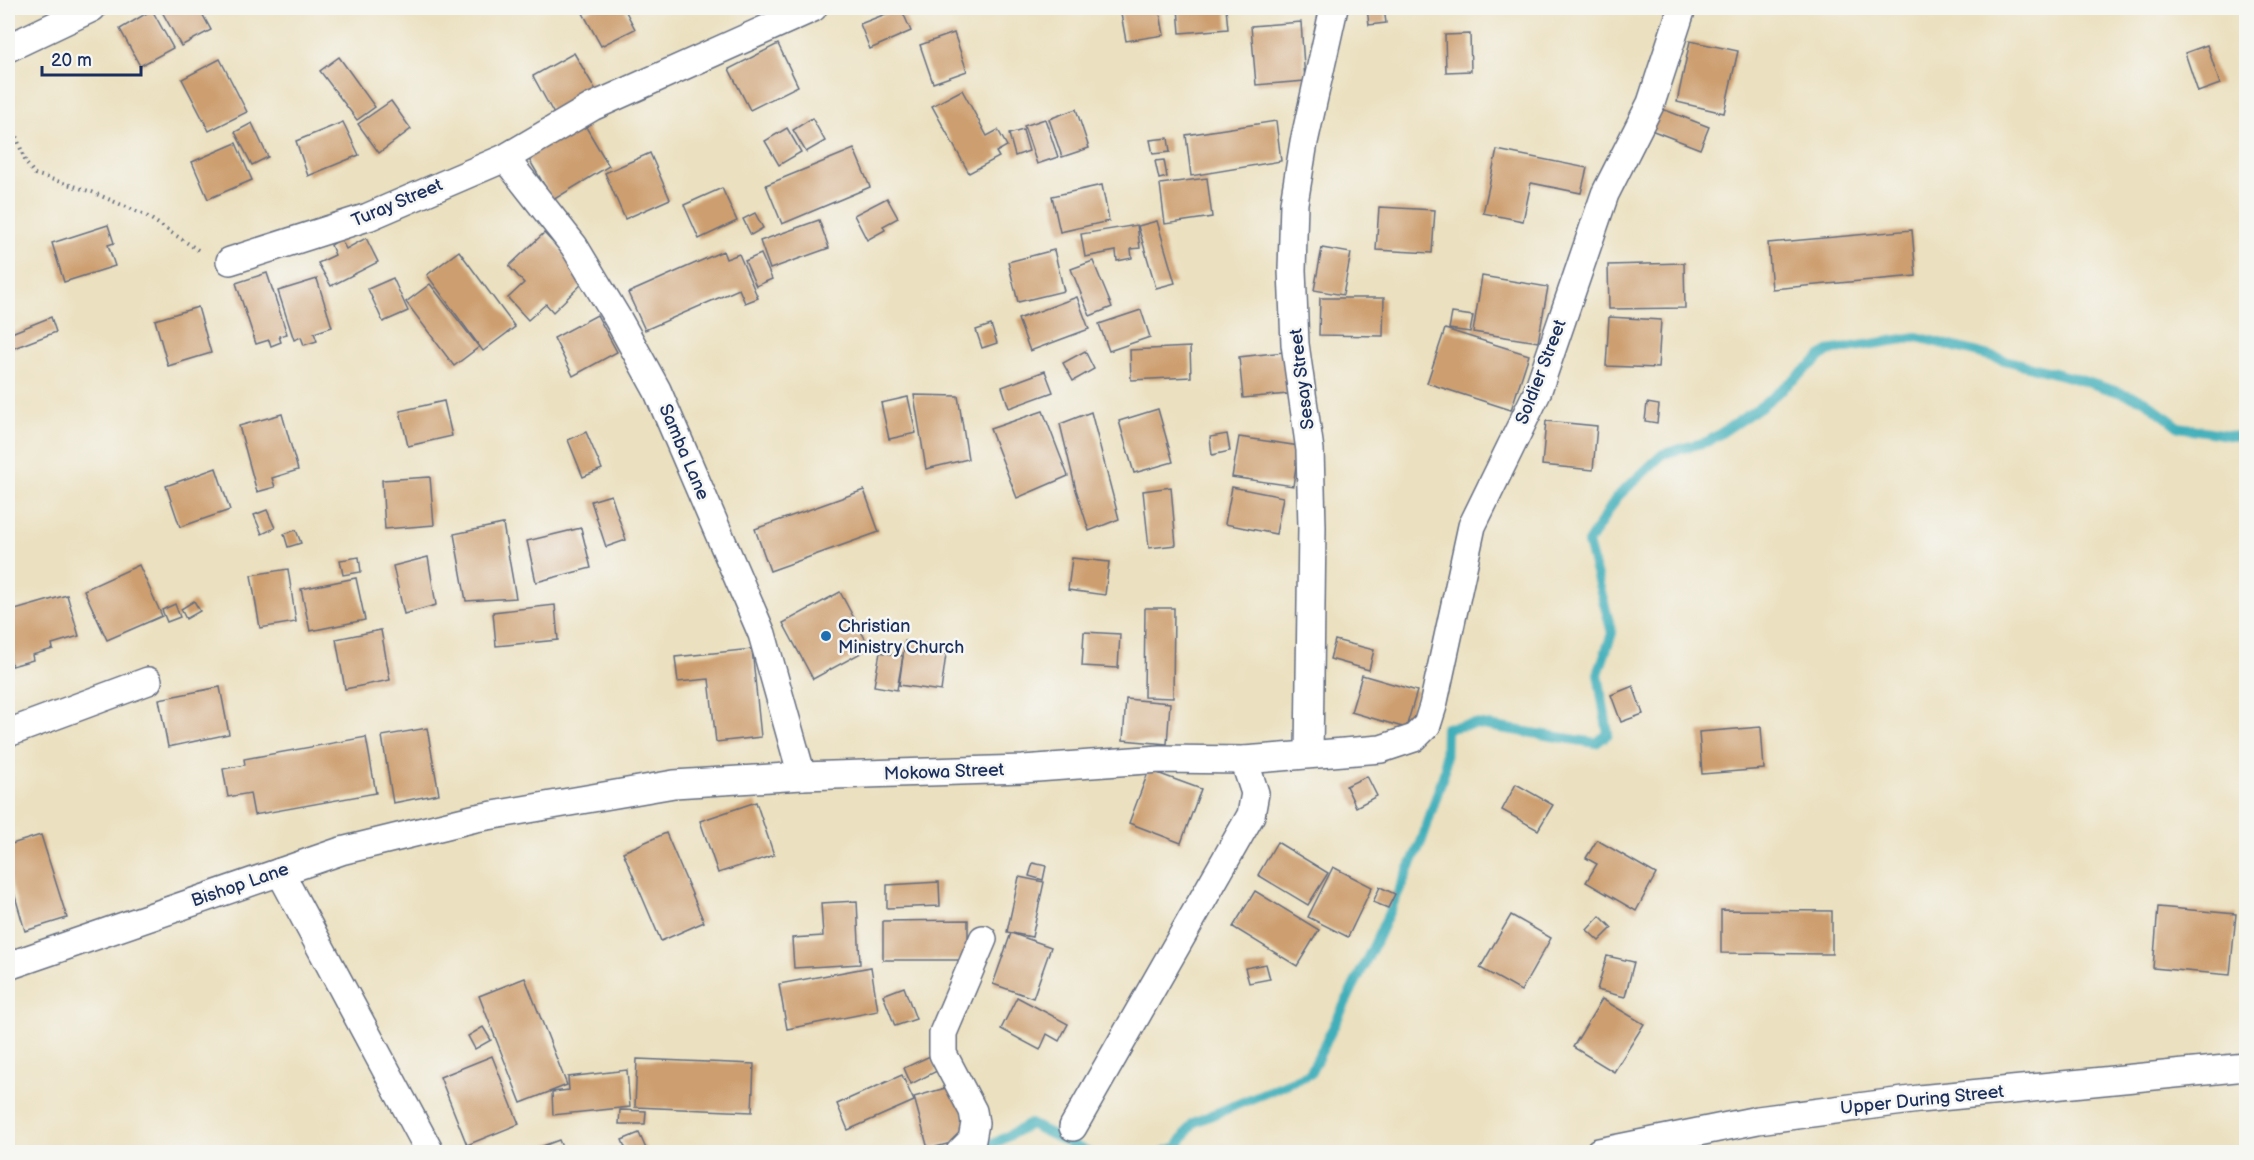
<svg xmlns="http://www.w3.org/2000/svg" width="2254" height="1160" viewBox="0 0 2254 1160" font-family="'Balsamiq Sans',sans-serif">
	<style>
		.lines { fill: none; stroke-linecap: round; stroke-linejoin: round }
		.stream { stroke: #3fafba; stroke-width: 10 }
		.building { fill: #cd9f6f }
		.street-casing { stroke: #646d80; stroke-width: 30 }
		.path { stroke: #646d80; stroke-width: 4; stroke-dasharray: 1.5 4.5; stroke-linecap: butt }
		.street { stroke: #fff; stroke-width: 27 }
		.poi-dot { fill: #1f6fb2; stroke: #f6f6f2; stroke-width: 2 }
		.labels { text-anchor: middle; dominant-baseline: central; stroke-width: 5; stroke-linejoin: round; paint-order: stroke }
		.street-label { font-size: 18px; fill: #1b2f5e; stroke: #f6f6f2 }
		.poi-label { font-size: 18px; fill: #1b2f5e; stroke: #f6f6f2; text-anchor: start }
	</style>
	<rect width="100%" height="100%" fill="#f6f6f2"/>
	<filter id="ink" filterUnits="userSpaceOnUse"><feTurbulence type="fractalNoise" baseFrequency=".0167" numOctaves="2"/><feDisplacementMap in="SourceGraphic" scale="12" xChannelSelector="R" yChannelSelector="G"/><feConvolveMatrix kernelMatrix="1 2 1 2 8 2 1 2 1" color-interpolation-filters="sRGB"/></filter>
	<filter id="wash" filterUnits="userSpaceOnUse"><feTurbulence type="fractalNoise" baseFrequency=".008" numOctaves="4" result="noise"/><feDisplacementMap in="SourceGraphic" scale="24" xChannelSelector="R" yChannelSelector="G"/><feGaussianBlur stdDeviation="1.35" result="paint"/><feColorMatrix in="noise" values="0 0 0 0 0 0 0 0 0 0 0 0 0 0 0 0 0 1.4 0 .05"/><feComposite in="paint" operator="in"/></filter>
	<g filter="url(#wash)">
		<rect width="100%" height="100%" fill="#ebe0bf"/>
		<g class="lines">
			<g class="stream">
				<path d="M979,1152l51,-28 57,28"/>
				<path d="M1164,1152l13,-5 16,-24 117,-49 66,-133 46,-101 23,-70 1,-42 29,-4 121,19 12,-9 -10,-60 14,-41 -24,-90 29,-46 46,-43 46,-13 54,-36 65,-54 89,-14 160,42 67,21 35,27 67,11"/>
			</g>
		</g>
		<g id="blocks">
			<g class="building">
				<path d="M160,8h39l12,22 -30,16z"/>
				<path d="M594,8h30l11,21 -34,17 -18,-33z"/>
				<path d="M901,8l10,23 -41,18 -10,-25z"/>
				<path d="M1159,8l5,27 -38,6 -5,-27z"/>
				<path d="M1178,8h48l2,21 -48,4z"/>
				<path d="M1367,8h17l2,15 -17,2z"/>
				<path d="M152,10l21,38 -33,18 -20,-37z"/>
				<path d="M1301,22l4,59 -49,4 -5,-59z"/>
				<path d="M954,33l13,38 -34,12 -13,-38z"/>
				<path d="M1470,34l1,37 -25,1 -1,-37z"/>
				<path d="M1690,41l48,10 -14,62 -47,-11z"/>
				<path d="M778,44l20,42 -48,24 -21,-41z"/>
				<path d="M2207,45l13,39 -22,8 -13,-39z"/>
				<path d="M574,53l23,39 -42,24 -22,-40z"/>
				<path d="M339,57l36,50 -18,13 -37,-49z"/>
				<path d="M220,59l27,53 -38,19 -27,-52z"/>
				<path d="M962,90l25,46 11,-6 9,16 -11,6 3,5 -30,16 -37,-67z"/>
				<path d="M391,101l20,28 -32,24 -21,-29z"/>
				<path d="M1660,108l49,19 -9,22 -49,-19z"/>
				<path d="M1076,109l13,39 -27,9 -13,-38z"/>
				<path d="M812,118l13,23 -19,11 -13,-22z"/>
				<path d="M1045,119l13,38 -21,7 -13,-38z"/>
				<path d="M1276,121l5,40 -90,15 -5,-41z"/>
				<path d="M343,122l16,33 -51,21 -12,-35z"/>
				<path d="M583,122l26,44 -56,34 -26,-44z"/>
				<path d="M252,123l16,34 -16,8 -17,-33z"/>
				<path d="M787,128l14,24 -22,13 -14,-24z"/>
				<path d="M1023,130l6,21 -14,5 -6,-22z"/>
				<path d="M1168,138l2,14 -17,2 -3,-14z"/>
				<path d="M236,143l16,37 -44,19 -16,-37z"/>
				<path d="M854,149l16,38 -88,37 -16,-39z"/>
				<path d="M1497,150l90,18 -6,25 -50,-10 -8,38 -40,-8z"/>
				<path d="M650,153l20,46 -45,20 -20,-46z"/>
				<path d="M1164,160l3,17 -8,2 -4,-18z"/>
				<path d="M1207,178l5,39 -47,7 -5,-40z"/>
				<path d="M1102,185l7,36 -49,11 -8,-36z"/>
				<path d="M722,188l15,33 -38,18 -15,-34z"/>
				<path d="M887,198l11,20 -15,8 2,4 -18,10 -13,-25z"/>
				<path d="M1379,207l56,3 -3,43 -56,-3z"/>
				<path d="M755,213l8,15 -12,7 -8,-16z"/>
				<path d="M819,220l10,28 -59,21 -10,-28z"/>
				<path d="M1157,221l18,62 -19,5 -18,-62z"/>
				<path d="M108,225l6,18 -6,2 7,21 -51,16 -12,-39z"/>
				<path d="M1137,225l3,23 -9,1 1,9 -15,3 -1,-10 -31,6 -4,-23z"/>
				<path d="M1912,230l4,46 -144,13 -4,-46z"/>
				<path d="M544,233l43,46 -34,33 -7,-8 -18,16 -20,-22 16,-15 -15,-17z"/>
				<path d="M366,238l12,24 -47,24 -13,-23 17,-8 -4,-10 10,-6 5,10z"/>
				<path d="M1322,248l29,5 -8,42 -29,-5z"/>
				<path d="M1054,250l10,41 -46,11 -10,-40z"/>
				<path d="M459,251l56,76 -32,24 -56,-76z"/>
				<path d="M723,251l3,8 13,-5 19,44 -13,5 -6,-14 -94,41 -17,-37z"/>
				<path d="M761,254l11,25 -16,7 -11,-25z"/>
				<path d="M1093,261l19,46 -22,9 -19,-47z"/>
				<path d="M1684,263l1,45 -76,1 -1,-44z"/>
				<path d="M267,273l20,61 -8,2 2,6 -10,4 -2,-6 -13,4 -20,-61z"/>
				<path d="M1482,276l66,11 -10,55 -65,-10z"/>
				<path d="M393,278l15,33 -25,11 -15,-33z"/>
				<path d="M317,279l15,48 -18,6 3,8 -13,4 -3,-8 -7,3 -16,-49z"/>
				<path d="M430,284l49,63 -25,19 -48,-64z"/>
				<path d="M1077,297l12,32 -59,22 -12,-32z"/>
				<path d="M1320,298h64l-1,38 -64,-1z"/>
				<path d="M198,307l13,46 -43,13 -13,-46z"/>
				<path d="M1141,310l9,27 -41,14 -10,-27z"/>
				<path d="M1452,313l21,3 -3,16 -21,-3z"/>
				<path d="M597,315l20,37 -44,24 -19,-38z"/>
				<path d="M51,317l5,15 -42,16 -5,-14z"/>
				<path d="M1609,317l52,3 -3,48 -52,-2z"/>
				<path d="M991,325l6,18 -15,5 -6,-18z"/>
				<path d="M1445,329l84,26 -18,55 -84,-27z"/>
				<path d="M1190,347l1,30 -60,3 -1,-30z"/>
				<path d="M1085,351l9,18 -21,12 -10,-18z"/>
				<path d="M1284,352l4,42 -45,4 -4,-41z"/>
				<path d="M1045,371l8,21 -44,16 -7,-21z"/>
				<path d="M914,395l44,1 10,63 -42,10z"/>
				<path d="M908,397l8,36 -27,6 -8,-36z"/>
				<path d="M444,401l8,35 -44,10 -8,-35z"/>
				<path d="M1647,403l12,2 -2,18 -12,-2z"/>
				<path d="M1158,409l15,53 -39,11 -15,-52z"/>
				<path d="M1043,411l25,65 -51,22 -27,-69z"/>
				<path d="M1091,412l28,107 -30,12 -13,-41 -16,-66z"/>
				<path d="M282,414l16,56 -26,8 3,9 -18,5 -18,-66z"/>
				<path d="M1546,421l51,5 -4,44 -51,-5z"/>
				<path d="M586,432l16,37 -19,8 -15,-37z"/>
				<path d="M1227,434l3,17 -18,4 -2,-18z"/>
				<path d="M1239,437l60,9 -6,40 -61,-9z"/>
				<path d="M216,468l14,42 -50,17 -14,-41z"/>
				<path d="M430,477l4,48 -49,4 -3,-49z"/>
				<path d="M1171,487l5,58 -27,3 -6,-57z"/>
				<path d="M1232,487l51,10 -7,37 -51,-10z"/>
				<path d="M864,490l15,42 -109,39 -15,-42z"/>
				<path d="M611,495l15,45 -20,7 -15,-46z"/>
				<path d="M267,510l8,18 -13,6 -8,-19z"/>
				<path d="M503,524l13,74 -50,3 -12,-67z"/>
				<path d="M581,528l10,40 -55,14 -9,-41z"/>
				<path d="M296,530l5,13 -13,4 -4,-13z"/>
				<path d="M359,557l2,15 -18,3 -3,-15z"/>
				<path d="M428,557l8,48 -32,9 -11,-48z"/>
				<path d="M1072,558l37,4 -4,33 -37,-5z"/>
				<path d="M139,565l23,51 -55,24 -23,-50z"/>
				<path d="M288,569l8,53 -36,6 -9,-53z"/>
				<path d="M356,578l9,42 -55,11 -9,-42z"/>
				<path d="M840,592l30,56 -57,31 -30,-56z"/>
				<path d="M67,595l12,41 -27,8 1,5 -21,6 1,5 -21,6 -4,-15v-39z"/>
				<path d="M194,601l6,10 -14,8 -5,-10z"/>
				<path d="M175,604l5,13 -13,5 -5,-12z"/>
				<path d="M555,605l3,35 -62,6 -3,-34z"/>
				<path d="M1145,608h29l-1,90 -29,-1z"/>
				<path d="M381,630l9,50 -45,9 -9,-50z"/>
				<path d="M1084,632l36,2 -2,34 -36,-2z"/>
				<path d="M1335,640l39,10 -5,20 -39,-11z"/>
				<path d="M905,641l42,6 -6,44 -42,-6z"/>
				<path d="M752,649l9,88 -45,5 -7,-63 -31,3 -3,-25z"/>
				<path d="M880,652l23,4 -6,34 -23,-4z"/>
				<path d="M1362,675l55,16 -11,37 -55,-16z"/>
				<path d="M1633,686l10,28 -22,8 -10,-27z"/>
				<path d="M220,687l9,47 -61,13 -9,-48z"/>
				<path d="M1126,699l44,4 -3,41 -44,-4z"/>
				<path d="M1761,727l3,42 -62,5 -3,-42z"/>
				<path d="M427,728l12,66 -46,9 -11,-67z"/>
				<path d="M366,737l10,56 -122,22 -4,-22 -22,4 -5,-28 22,-4 -1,-6z"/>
				<path d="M1149,770l52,19 -20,54 -52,-20z"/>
				<path d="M1367,776l10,20 -21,11 -10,-21z"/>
				<path d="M1516,784l37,21 -15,25 -36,-20z"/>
				<path d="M756,802l18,53 -56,18 -18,-52z"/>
				<path d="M666,833l38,89 -43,19 -38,-89z"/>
				<path d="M41,835l26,83 -42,13 -17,-59v-27z"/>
				<path d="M1597,840l59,34 -20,37 -50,-29 11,-18 -11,-6z"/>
				<path d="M1277,842l51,31 -20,32 -50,-30z"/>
				<path d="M1033,863l13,3 -3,14 -14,-4z"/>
				<path d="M1333,867l39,20 -24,50 -40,-20z"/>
				<path d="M1019,877l25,5 -12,55 -25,-5z"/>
				<path d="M939,882l1,24 -53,2v-23z"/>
				<path d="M1380,887l15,7 -7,14 -15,-6z"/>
				<path d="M1255,891l64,39 -22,36 -64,-39z"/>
				<path d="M857,901l3,63 -66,4 -2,-30 31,-2 -2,-33z"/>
				<path d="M2158,907l78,7 -6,61 -77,-7z"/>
				<path d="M1721,910l111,1v43l-111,-1z"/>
				<path d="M1511,915l40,23 -30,53 -41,-23z"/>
				<path d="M1600,916l12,12 -13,13 -12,-11z"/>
				<path d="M968,920v40h-85v-39z"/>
				<path d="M1011,933l40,14 -18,51 -40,-14z"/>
				<path d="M1607,956l27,6 -9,35 -28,-7z"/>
				<path d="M1266,964l4,15 -21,4 -4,-15z"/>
				<path d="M871,967l7,44 -91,18 -8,-45z"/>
				<path d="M525,978l42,107 -46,18 -42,-107z"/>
				<path d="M904,987l12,32 -21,7 -12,-31z"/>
				<path d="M1017,997l51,27 -9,17 -12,-7 -7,16 -39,-21z"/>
				<path d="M1602,999l42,25 -30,48 -41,-25z"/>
				<path d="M483,1027l8,13 -16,9 -7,-13z"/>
				<path d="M492,1056l27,68 -52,21 -27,-68z"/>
				<path d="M930,1056l7,15 -26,13 -7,-16z"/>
				<path d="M637,1059l117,5 -2,48 -117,-5z"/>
				<path d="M627,1070l3,37 -77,8 -1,-23 17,-2 -1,-13z"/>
				<path d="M902,1075l12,26 -66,29 -11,-26z"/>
				<path d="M956,1085l14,53 -42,11 -14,-52z"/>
				<path d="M620,1110l26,1 -1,13h-26z"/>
				<path d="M639,1133l8,18 -20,1 -5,-12z"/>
				<path d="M559,1140l5,12h-31l-1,-2z"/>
			</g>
		</g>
	</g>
	<g filter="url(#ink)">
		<use href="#blocks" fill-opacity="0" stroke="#646d80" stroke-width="1.5"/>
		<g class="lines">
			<g class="street-casing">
				<g id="street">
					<path d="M8,48l84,-40"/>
					<path d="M505,158l69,88 44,73 39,71 105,244 40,142"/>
					<path d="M230,261l138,-44 137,-59 87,-51 221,-99"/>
					<path d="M8,733l140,-52"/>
					<path d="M1309,754l3,-227 -2,-77 -15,-106 -3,-74 2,-67 10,-61 30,-134"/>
					<path d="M280,872l150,280"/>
					<path d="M8,966l333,-115 135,-33 198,-34 128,-8 221,-7 137,-10 84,1 137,-11 33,-11 13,-13 6,-19 39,-180 65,-133 68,-199 46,-91 31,-95"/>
					<path d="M1073,1127l178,-312 4,-22 -11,-33"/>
					<path d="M960,1152l12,-12 3,-17 -2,-12 -30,-57v-21l40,-94"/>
					<path d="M1599,1152l159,-32 161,-21 327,-32"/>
				</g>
			</g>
			<path class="path" d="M8,114l18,49 9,11 57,18 53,23 56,37"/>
			<use href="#street" class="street"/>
		</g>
	</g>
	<circle class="poi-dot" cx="826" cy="636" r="6"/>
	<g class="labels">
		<g class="street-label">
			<text transform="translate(397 203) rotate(-23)">Turay Street</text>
			<text transform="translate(1541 372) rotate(-69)">Soldier Street</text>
			<text transform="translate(1302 379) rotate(-97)">Sesay Street</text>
			<text transform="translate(684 452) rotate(67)">Samba Lane</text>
			<text transform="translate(944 772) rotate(-2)">Mokowa Street</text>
			<text transform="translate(240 885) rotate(-19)">Bishop Lane</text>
			<text transform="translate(1922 1100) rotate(-6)">Upper During Street</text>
		</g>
		<g class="poi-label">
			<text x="838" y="626">Christian<tspan x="838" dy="21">Ministry Church</tspan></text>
		</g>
	</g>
	<rect width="2254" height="1160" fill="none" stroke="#f6f6f2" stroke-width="30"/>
	<path d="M42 66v9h99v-9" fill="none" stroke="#1b2f5e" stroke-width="3"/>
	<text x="51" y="66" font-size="18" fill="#1b2f5e" stroke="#f6f6f2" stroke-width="4.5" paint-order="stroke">20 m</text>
</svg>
